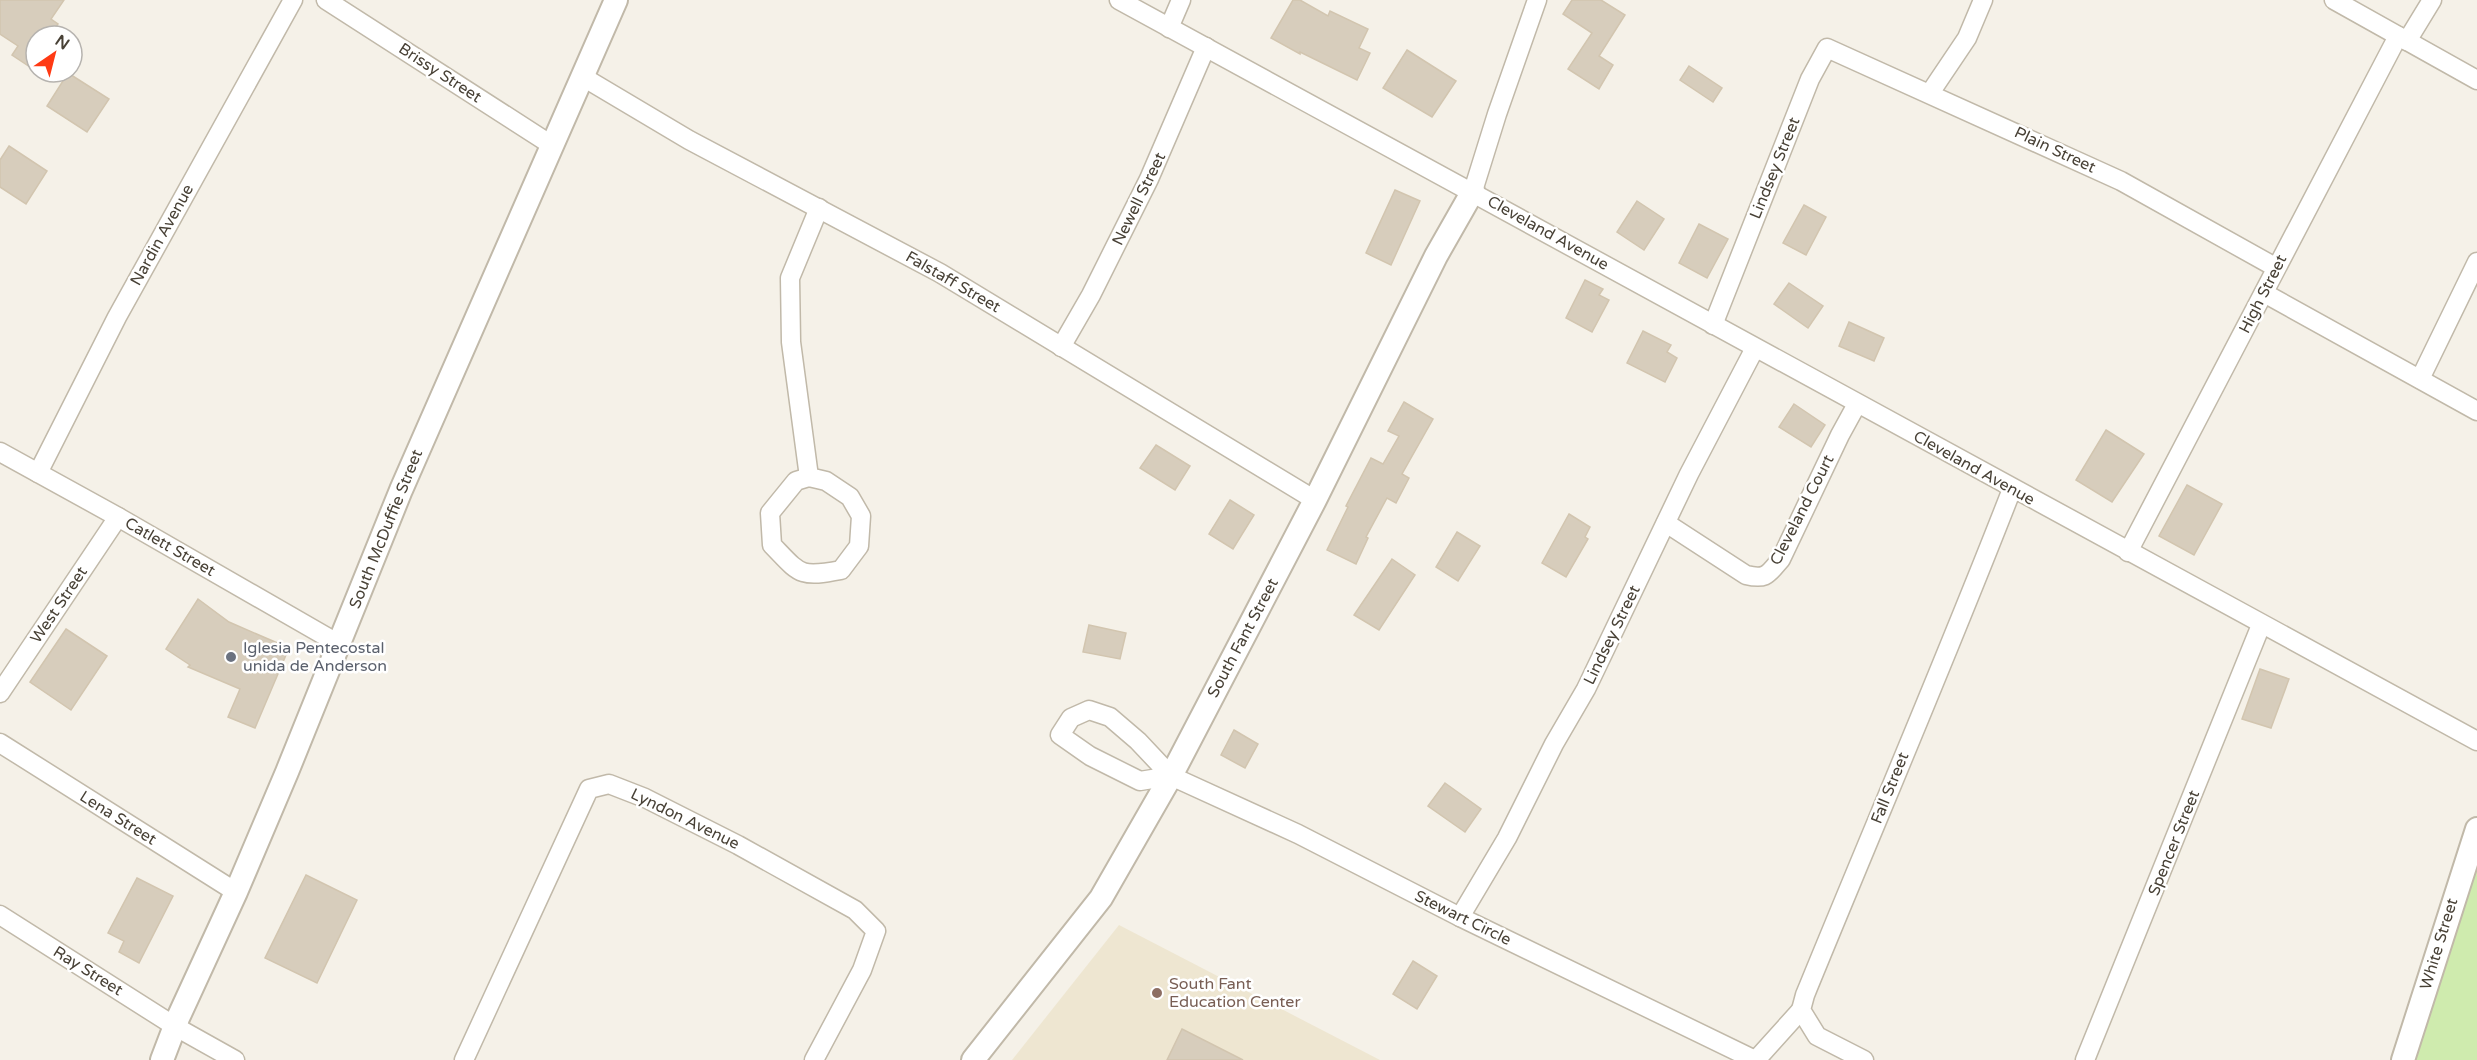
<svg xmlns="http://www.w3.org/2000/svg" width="2477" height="1060" viewBox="0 0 2477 1060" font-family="'Varela Round',sans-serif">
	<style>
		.education { fill: #eee6d1 }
		.green { fill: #cfebae }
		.building { fill: #d7cdbc; stroke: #d2c5af; stroke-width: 1.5 }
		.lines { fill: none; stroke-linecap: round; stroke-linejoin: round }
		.minor-casing { stroke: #c1b9a9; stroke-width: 21 }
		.tertiary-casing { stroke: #c1b9a9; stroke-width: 26 }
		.minor { stroke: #fff; stroke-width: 18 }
		.tertiary { stroke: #fff; stroke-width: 22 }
		.worship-dot { fill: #6b7280; stroke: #fff; stroke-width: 2 }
		.education-dot { fill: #8d6e63; stroke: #fff; stroke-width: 2 }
		.labels { text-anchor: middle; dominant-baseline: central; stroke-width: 5; stroke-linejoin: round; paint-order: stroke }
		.street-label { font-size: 16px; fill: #484136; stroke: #fff }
		.worship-label { font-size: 16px; fill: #5b616d; stroke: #fff; text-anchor: start }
		.education-label { font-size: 16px; fill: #785e54; stroke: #fff; text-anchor: start }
	</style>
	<rect width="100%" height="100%" fill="#f5f1e8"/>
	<path class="education" d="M1119,925l261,135h-368z"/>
	<path class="green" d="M2477,860v200h-68z"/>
	<g class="building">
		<path d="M0,0h64l-13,19 7,5 -8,12h-14v22l-6,9 -18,-12 6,-9 -18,-12z"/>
		<path d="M1293,0h7l28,16 2,-5 38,18 -9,19 11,5 -13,27 -57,-28v2l-29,-16z"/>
		<path d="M1572,0h29l24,15 -26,41 14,9 -14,24 -31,-20 24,-36 -29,-19z"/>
		<path d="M1407,50l49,31 -24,36 -49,-29z"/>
		<path d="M1689,66l33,22 -9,14 -33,-22z"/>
		<path d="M68,73l41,26 -22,33 -40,-26z"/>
		<path d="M9,146l38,25 -21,33 -26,-17v-27z"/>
		<path d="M1395,190l25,11 -29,64 -25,-12z"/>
		<path d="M1637,201l27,18 -20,31 -27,-18z"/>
		<path d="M1804,205l22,12 -20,38 -23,-12z"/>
		<path d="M1699,224l29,15 -21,39 -28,-15z"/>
		<path d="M1585,280l18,9 -4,6 10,5 -17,32 -26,-14z"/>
		<path d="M1789,283l34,23 -15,22 -34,-24z"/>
		<path d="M1849,322l35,16 -10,23 -35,-15z"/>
		<path d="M1643,331l28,14 -4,7 10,6 -12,24 -38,-19z"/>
		<path d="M1404,402l29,17 -31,55 7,4 -13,25 -9,-5 -21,39 2,1 -12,26 -29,-14 21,-43 -2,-1 25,-48 12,6 16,-28 -11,-5z"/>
		<path d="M1794,404l31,21 -14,22 -32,-20z"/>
		<path d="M2106,430l38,24 -32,48 -36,-22z"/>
		<path d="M1156,445l34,21 -15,24 -35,-22z"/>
		<path d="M2187,485l35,19 -28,51 -35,-19z"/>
		<path d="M1230,500l24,15 -21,34 -24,-15z"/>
		<path d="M1569,514l21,13 -5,10 3,2 -22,38 -24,-14z"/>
		<path d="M1457,532l23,14 -22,35 -22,-14z"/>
		<path d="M1392,559l23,16 -36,55 -25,-15z"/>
		<path d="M198,599l31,23 60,26 -34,80 -27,-11 12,-28 -52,-22 2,-2 -24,-16z"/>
		<path d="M1089,625l37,8 -6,26 -37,-7z"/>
		<path d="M66,629l41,27 -36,54 -41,-28z"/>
		<path d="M2260,669l29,10 -18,49 -29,-9z"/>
		<path d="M1234,730l24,14 -13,24 -24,-13z"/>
		<path d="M1445,783l36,26 -16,23 -37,-26z"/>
		<path d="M306,875l51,25 -40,83 -52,-25z"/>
		<path d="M137,878l36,18 -34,67 -20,-11 5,-11 -16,-8z"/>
		<path d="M1413,961l24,15 -20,33 -24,-15z"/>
		<path d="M1182,1029l61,31h-76z"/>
	</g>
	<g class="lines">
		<g class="minor-casing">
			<g id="minor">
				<path d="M326,0l227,146"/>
				<path d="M1119,0l1358,741"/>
				<path d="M2334,0l143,80"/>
				<path d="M1169,28l12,-28"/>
				<path d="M2407,41l25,-41"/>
				<path d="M583,77l106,63 251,133 375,227"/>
				<path d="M1930,93l37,-55 16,-38"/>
				<path d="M1473,191l24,-77 40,-114"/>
				<path d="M2264,293l213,118"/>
				<path d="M1713,325l97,-246 17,-31 294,133 154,86"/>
				<path d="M1061,347l30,-52 58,-116 57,-132"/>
				<path d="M2420,379l57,-117"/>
				<path d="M0,452l118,65 221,127"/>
				<path d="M38,473l79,-156 176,-317"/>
				<path d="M809,477l-13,4 -26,32 2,32c28,29 27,33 69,25l18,-24 2,-30 -11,-19 -24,-16 -17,-4 -18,-135 -1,-64 29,-70"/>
				<path d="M1666,523l80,52c21,5 22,-1 35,-16l59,-124 17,-31"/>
				<path d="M2128,552l270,-516"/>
				<path d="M0,693l118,-176"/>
				<path d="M0,743l236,149"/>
				<path d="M1171,776l-31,5 -50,-25 -30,-21 11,-17 18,-8 21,7 28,24 33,35 127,58 162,83 295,143"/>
				<path d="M0,915l176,112 59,33"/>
				<path d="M1460,917l47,-79 47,-94 32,-55 103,-215 66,-126"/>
				<path d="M464,1060l125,-271 20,-5 36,14 93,47 117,65 21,21 -14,39 -48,90"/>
				<path d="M1756,1060l45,-50"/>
				<path d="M1864,1060l-47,-24 -16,-26 4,-15c69,-169 141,-336 207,-506"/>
				<path d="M2085,1060l176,-435"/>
			</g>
		</g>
		<g class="tertiary-casing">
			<g id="tertiary">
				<path d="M162,1060l16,-42 58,-126 51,-120 114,-282 215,-490"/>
				<path d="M973,1060l128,-162 70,-122 144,-276 121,-244 37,-65"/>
				<path d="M2403,1060l74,-231"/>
			</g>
		</g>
		<use href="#minor" class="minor"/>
		<use href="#tertiary" class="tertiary"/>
	</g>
	<circle class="worship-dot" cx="231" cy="657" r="6"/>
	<circle class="education-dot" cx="1157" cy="993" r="6"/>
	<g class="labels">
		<g class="street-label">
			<text transform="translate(440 73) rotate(33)">Brissy Street</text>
			<text transform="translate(2055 150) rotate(25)">Plain Street</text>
			<text transform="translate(1775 168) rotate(-68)">Lindsey Street</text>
			<text transform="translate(1139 199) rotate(-64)">Newell Street</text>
			<text transform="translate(1548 233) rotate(29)">Cleveland Avenue</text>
			<text transform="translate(162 235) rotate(-61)">Nardin Avenue</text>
			<text transform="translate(953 282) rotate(30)">Falstaff Street</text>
			<text transform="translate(2263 294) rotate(-63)">High Street</text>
			<text transform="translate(1974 468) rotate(29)">Cleveland Avenue</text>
			<text transform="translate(1802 510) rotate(-63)">Cleveland Court</text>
			<text transform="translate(386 529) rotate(-68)">South McDuffie Street</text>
			<text transform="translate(170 547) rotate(30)">Catlett Street</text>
			<text transform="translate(59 605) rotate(-56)">West Street</text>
			<text transform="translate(1612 635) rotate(-64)">Lindsey Street</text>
			<text transform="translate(1243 638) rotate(-62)">South Fant Street</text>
			<text transform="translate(1890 788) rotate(-68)">Fall Street</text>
			<text transform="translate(118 818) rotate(32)">Lena Street</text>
			<text transform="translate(685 819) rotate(26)">Lyndon Avenue</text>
			<text transform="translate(2174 843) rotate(-68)">Spencer Street</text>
			<text transform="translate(1463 918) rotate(26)">Stewart Circle</text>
			<text transform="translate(2439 944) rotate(-73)">White Street</text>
			<text transform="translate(88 971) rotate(32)">Ray Street</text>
		</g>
		<g class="worship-label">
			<text x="243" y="648">Iglesia Pentecostal<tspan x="243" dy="18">unida de Anderson</tspan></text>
		</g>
		<g class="education-label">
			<text x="1169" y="984">South Fant<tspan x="1169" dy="18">Education Center</tspan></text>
		</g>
	</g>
	<g transform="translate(54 54) rotate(35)"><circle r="28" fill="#ffffff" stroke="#b6b3af" stroke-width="1.5"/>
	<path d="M0-4.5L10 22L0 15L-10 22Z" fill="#ff3a14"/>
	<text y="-9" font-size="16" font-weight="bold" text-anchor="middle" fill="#484136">N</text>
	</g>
</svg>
